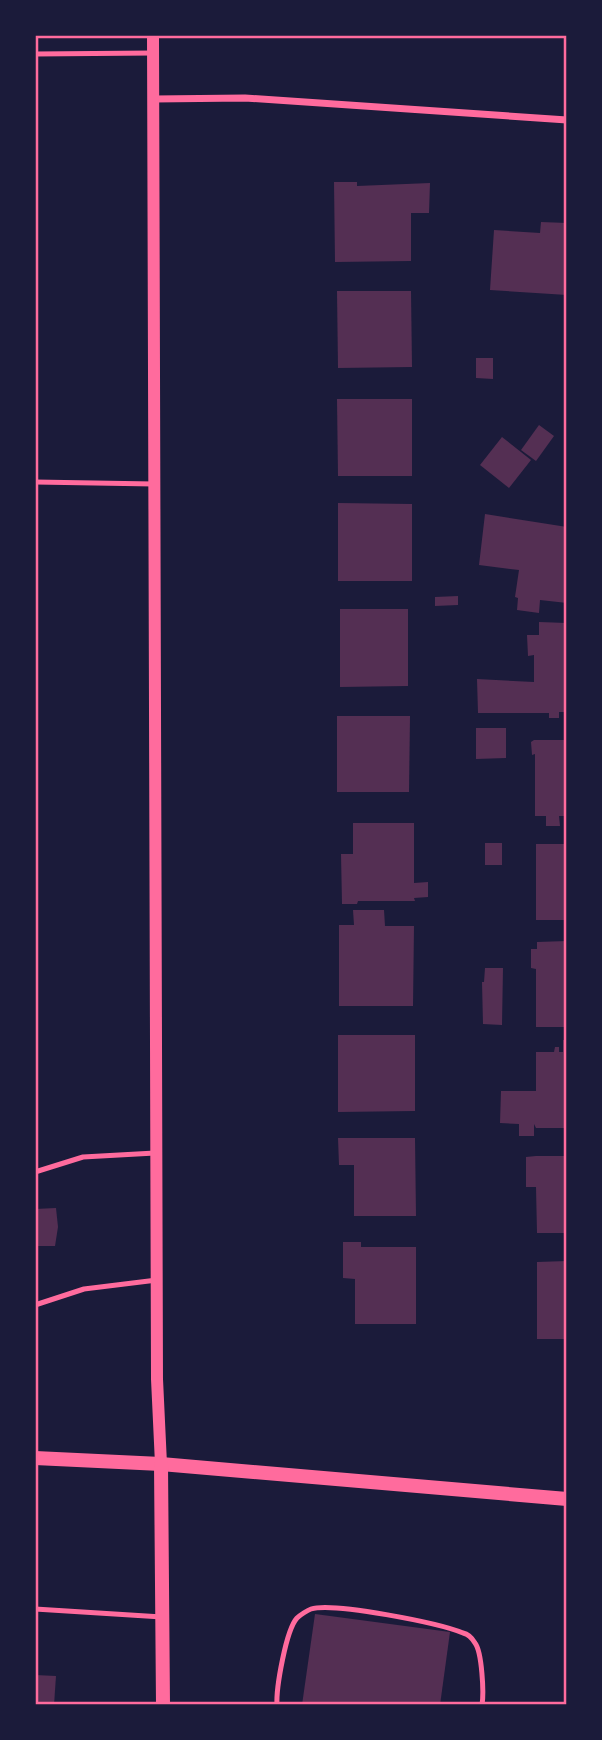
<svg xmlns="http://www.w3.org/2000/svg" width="602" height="1740" viewBox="0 0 602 1740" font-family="Lora,serif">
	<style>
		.building { fill: #542f53 }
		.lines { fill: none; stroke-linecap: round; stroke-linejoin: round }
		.service { stroke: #ff6b9d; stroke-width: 5 }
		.minor { stroke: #ff6b9d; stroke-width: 7 }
		.tertiary { stroke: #ff6b9d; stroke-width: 12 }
		.secondary { stroke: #ff6b9d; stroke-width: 14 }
		.neatline { fill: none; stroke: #ff6b9d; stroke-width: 2.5 }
	</style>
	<rect width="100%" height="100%" fill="#1b1b3a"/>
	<g class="building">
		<path d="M334,182h23v4l73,-3 -1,30h-18v48l-76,1z"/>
		<path d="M541,222l26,1v72l-77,-5 4,-60 46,3z"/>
		<path d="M337,291h74l1,76 -74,1z"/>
		<path d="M476,358h17v21l-17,-1z"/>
		<path d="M337,399h75v77h-74z"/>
		<path d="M539,425l15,11 -18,25 -15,-11z"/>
		<path d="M502,437l29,23 -22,28 -29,-23z"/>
		<path d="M338,503l74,1v77h-74z"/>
		<path d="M485,514l82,13v76l-27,-3 -1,13 -22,-3 1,-12 -3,-1 4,-27 -40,-5z"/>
		<path d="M458,596v9l-23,1v-9z"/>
		<path d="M340,609h68v77l-68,1z"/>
		<path d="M539,622l28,1v89h-8v6h-10v-5h-71l-1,-34 57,3v-27l-6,1 -1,-21h12z"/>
		<path d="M337,716h73l-1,76h-72z"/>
		<path d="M476,728h30v30l-30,1z"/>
		<path d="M534,740h33v76h-8l1,10h-14v-10h-11v-62l-3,1 -1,-13z"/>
		<path d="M353,823h61v60l14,-1v15l-14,1 1,3h-57l-1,3h-15l-1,-50h12z"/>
		<rect x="485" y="843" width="17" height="22"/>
		<rect x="536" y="844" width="31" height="76"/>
		<path d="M353,910h31l1,16h29l-1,80h-74v-81h15z"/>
		<path d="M567,941v86h-31v-58l-5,-1v-19h6v-7z"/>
		<path d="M485,968h18l-1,57 -19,-1 -1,-42h2z"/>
		<path d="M338,1035h77v76l-77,1z"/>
		<path d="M563,1040h4v88h-31l-2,-4v12h-15v-12l-19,-1 1,-32h35v-39h18l1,-5h4v5h4z"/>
		<path d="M338,1138h77l1,78h-62v-51h-15z"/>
		<path d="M536,1156h31v77h-30l-1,-46h-10v-30z"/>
		<path d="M56,1208l2,19 -3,19h-20v-37z"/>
		<path d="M343,1242h18v5h55v77h-61v-45l-12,-1z"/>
		<path d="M567,1261v78h-30v-77z"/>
		<path d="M315,1614l135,18 -10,73h-138z"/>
		<path d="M35,1675l21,1 -2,29h-19z"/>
	</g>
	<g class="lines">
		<g class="service">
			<path d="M35,54l118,-1"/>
			<path d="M35,482l119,2"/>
			<path d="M35,1172l48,-15 72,-4"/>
			<path d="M35,1305l49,-16 73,-9"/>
			<path d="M35,1609l127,8"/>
			<path d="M277,1705c-1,-17 9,-75 20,-87 3,-3 11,-8 14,-9 22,-7 128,14 152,24 5,1 9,5 12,10 7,9 9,50 7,62"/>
		</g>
		<path class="minor" d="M154,99l91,-1 322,22"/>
		<path class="tertiary" d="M153,35l4,1344 4,85"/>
		<g class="secondary">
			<path d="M35,1458l126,6 406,35"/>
			<path d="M161,1464l2,241"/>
		</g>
	</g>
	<rect width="602" height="1740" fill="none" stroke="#1b1b3a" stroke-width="74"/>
	<rect x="37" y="37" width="528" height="1666" class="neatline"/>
</svg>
